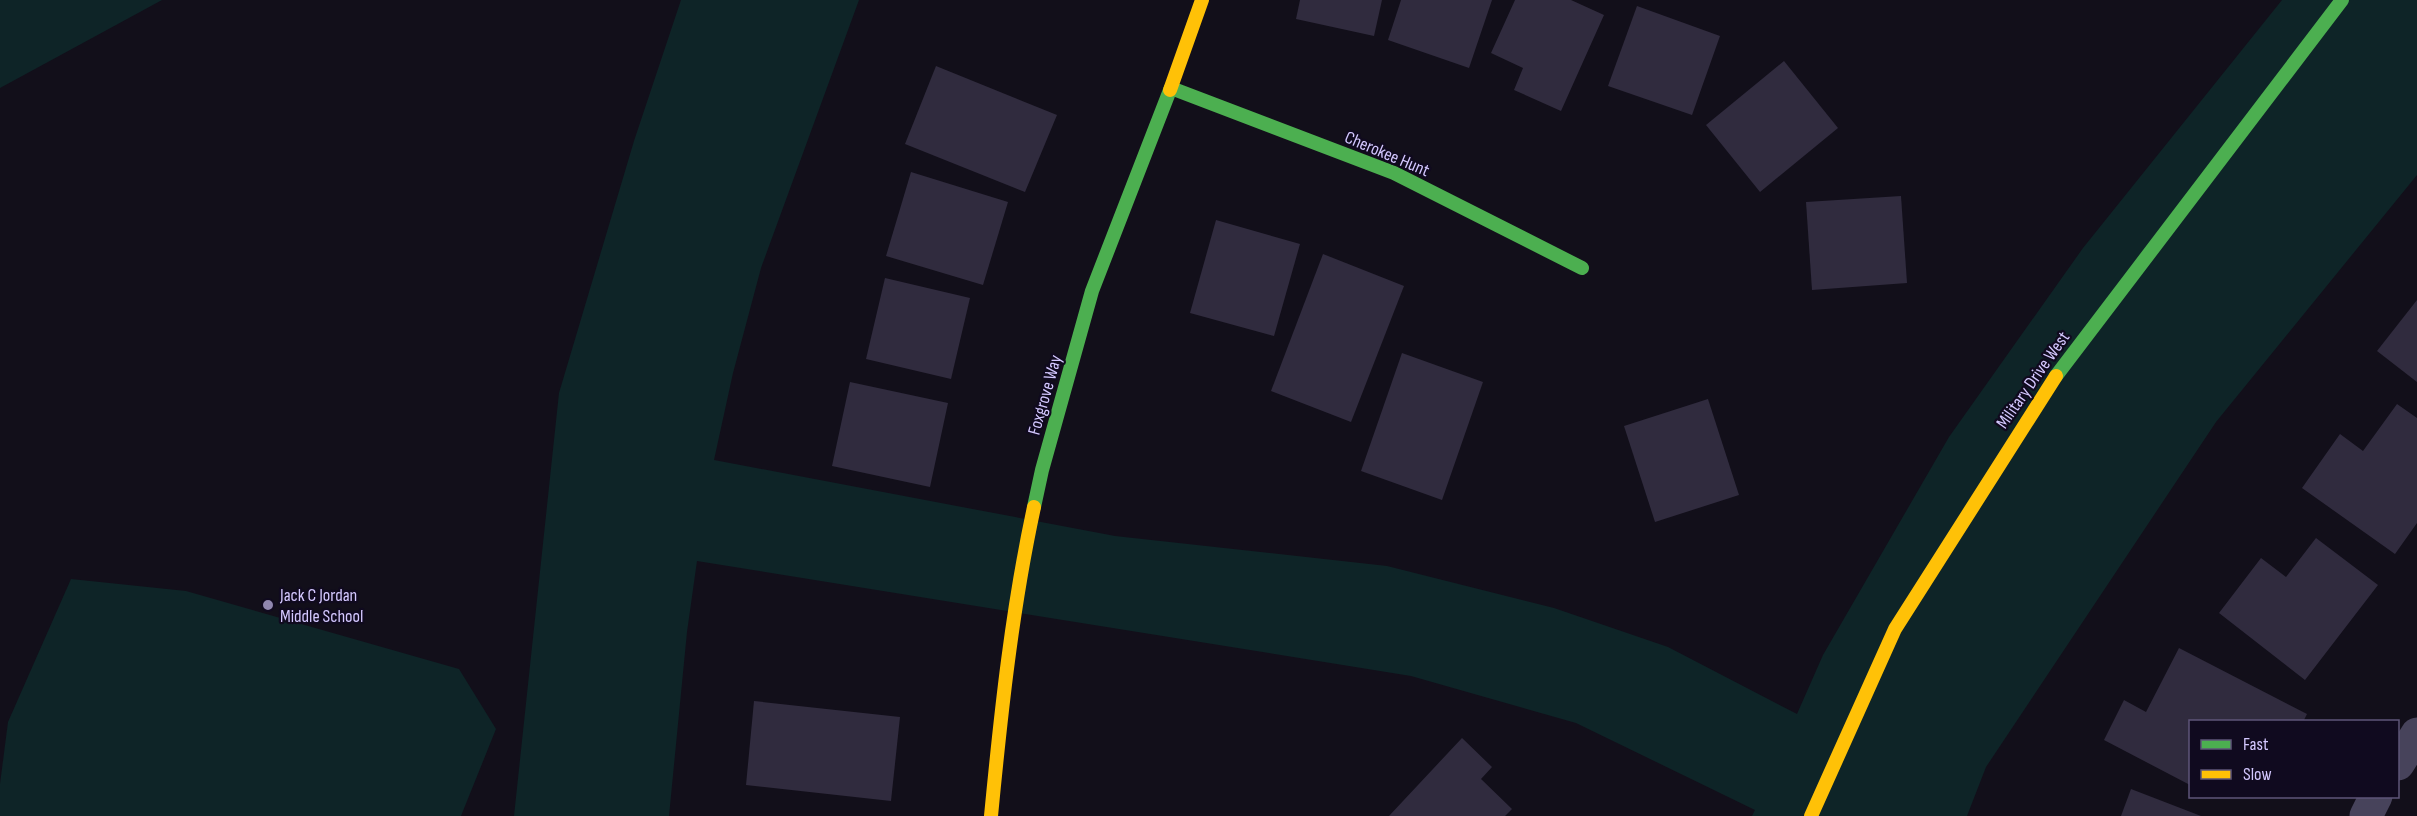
<svg xmlns="http://www.w3.org/2000/svg" width="2417" height="816" viewBox="0 0 2417 816" font-family="'Sofia Sans Condensed',sans-serif">
	<style>
		.green { fill: #0e2427 }
		.building { fill: #302b3e }
		.lines { fill: none; stroke-linecap: round; stroke-linejoin: round }
		.street { stroke: #47435b; stroke-width: 33 }
		.fast { stroke: #4caf50; stroke-width: 14 }
		.slow { stroke: #ffc107; stroke-width: 14 }
		.poi-dot { fill: #9087af; stroke: #100a1f; stroke-width: 2 }
		.labels { text-anchor: middle; dominant-baseline: central; stroke-width: 4.5; stroke-linejoin: round; paint-order: stroke }
		.street-label { font-size: 18px; fill: #d4c8ff; stroke: #100a1f }
		.poi-label { font-size: 18px; fill: #d4c8ff; stroke: #100a1f; text-anchor: start }
	</style>
	<rect width="100%" height="100%" fill="#120f1a"/>
	<g class="green">
		<path d="M0,0h162l-162,88z"/>
		<path d="M681,0h178l-98,268 -28,105 -19,87 401,76 272,30 167,42 114,39 129,67 26,-59 126,-218 134,-189 199,-248h135v175l-201,247 -230,345 -19,49h-215l3,-6 -179,-87 -165,-47 -714,-115 -10,71 -18,184h-155l45,-423 75,-252z"/>
		<path d="M71,579l115,12 273,78 37,60 -35,87h-461v-32l8,-62z"/>
	</g>
	<g class="building">
		<path d="M1300,0h82l-8,36 -78,-17z"/>
		<path d="M1401,0h91l-23,68 -81,-28z"/>
		<path d="M1515,0h56l33,15 -43,96 -47,-21 9,-22 -32,-15z"/>
		<path d="M1637,6l83,30 -28,79 -84,-29z"/>
		<path d="M1784,61l54,67 -78,64 -54,-67z"/>
		<path d="M936,66l121,49 -32,77 -120,-48z"/>
		<path d="M911,172l97,30 -25,83 -97,-29z"/>
		<path d="M1901,196l6,87 -95,7 -6,-88z"/>
		<path d="M1216,220l84,24 -26,92 -84,-23z"/>
		<path d="M1323,254l81,32 -53,136 -80,-31z"/>
		<path d="M885,278l85,20 -19,81 -85,-20z"/>
		<path d="M2417,300v82l-40,-31z"/>
		<path d="M1402,353l81,29 -41,118 -81,-29z"/>
		<path d="M850,382l98,21 -18,84 -98,-21z"/>
		<path d="M1708,399l31,96 -84,27 -31,-96z"/>
		<path d="M2397,404l20,14v105l-22,31 -93,-66 38,-54 23,17z"/>
		<path d="M2316,538l62,47 -73,95 -86,-67 42,-55 25,19z"/>
		<path d="M2179,648l128,66 -4,8h-113v63l-86,-45 20,-40 22,12z"/>
		<path d="M754,701l146,16 -9,84 -145,-16z"/>
		<path d="M1462,738l30,29 -11,12 31,30 -7,7h-116z"/>
		<path d="M2131,789l70,27h-80z"/>
	</g>
	<g class="lines">
		<g class="street">
			<path d="M2398,764l19,-30"/>
			<path d="M2366,816l10,-20"/>
		</g>
		<g class="fast">
			<path d="M1171,88l223,85 188,95"/>
			<path d="M2056,376l286,-376"/>
			<path d="M1034,507l8,-37 50,-179 78,-201"/>
		</g>
		<g class="slow">
			<path d="M1170,90l32,-90"/>
			<path d="M991,816c10,-104 21,-207 43,-309"/>
			<path d="M1811,816l84,-187 161,-253"/>
		</g>
	</g>
	<circle class="poi-dot" cx="268" cy="605" r="6"/>
	<g class="labels">
		<g class="street-label">
			<text transform="translate(1387 154) rotate(23)">Cherokee Hunt</text>
			<text transform="translate(2033 380) rotate(-55)">Military Drive West</text>
			<text transform="translate(1045 395) rotate(-74)">Foxgrove Way</text>
		</g>
		<g class="poi-label">
			<text x="280" y="595">Jack C Jordan<tspan x="280" dy="21">Middle School</tspan></text>
		</g>
	</g>
	<rect x="2189" y="720" width="210" height="78" fill="#100a1f" stroke="#5e5679" stroke-width="1.5"/>
	<rect x="2201" y="740" width="30" height="9" fill="#4caf50" stroke="#5e5679" stroke-width="1.5"/>
	<text x="2243" y="750" font-size="18" fill="#d4c8ff">Fast</text>
	<rect x="2201" y="770" width="30" height="9" fill="#ffc107" stroke="#5e5679" stroke-width="1.5"/>
	<text x="2243" y="780" font-size="18" fill="#d4c8ff">Slow</text>
</svg>
